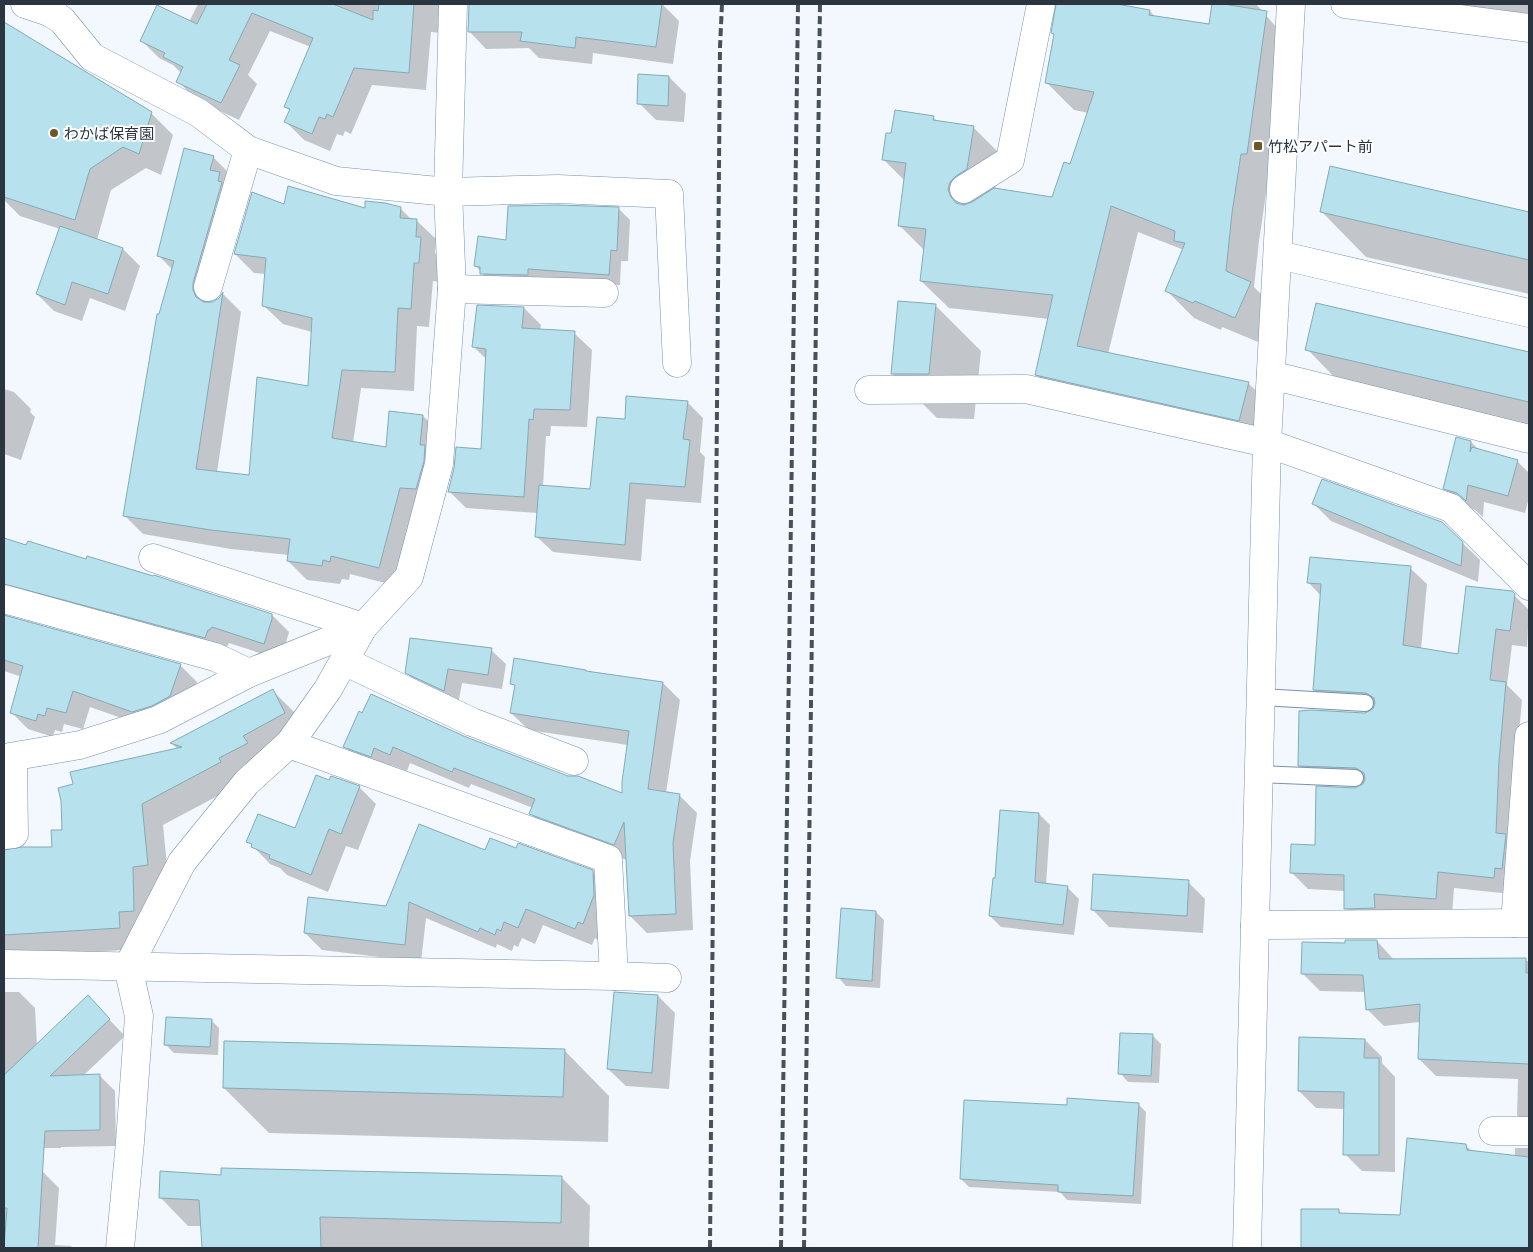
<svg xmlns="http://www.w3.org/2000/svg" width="1533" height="1252" viewBox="0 0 1533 1252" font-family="'Archivo Narrow','Noto Sans JP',sans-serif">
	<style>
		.shadow { fill: #0003 }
		.building { fill: #b8e1ee; stroke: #82abb6 }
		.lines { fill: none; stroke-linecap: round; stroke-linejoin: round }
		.service-casing { stroke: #7a91ab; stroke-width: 18 }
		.minor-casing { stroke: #7a91ab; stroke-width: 29 }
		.service { stroke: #fff; stroke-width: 16 }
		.minor { stroke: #fff; stroke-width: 28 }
		.rail { stroke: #48515b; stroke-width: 4; stroke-dasharray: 8 4; stroke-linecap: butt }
		.poi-dot { fill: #6e5626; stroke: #fff; stroke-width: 2 }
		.labels { text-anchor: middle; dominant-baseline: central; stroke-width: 4; stroke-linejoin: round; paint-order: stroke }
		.poi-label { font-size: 15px; fill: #2b3540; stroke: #fff; text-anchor: start }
	</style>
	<rect width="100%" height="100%" fill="#f3f8fe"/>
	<g class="shadow">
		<path d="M198,4h132l4,1v-1h120v30l-23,-2 -5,58 -54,-5 -21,49 -6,-3 -2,5 -6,-2 -7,17 -26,-11 -18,-18 4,-11 -4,-4 25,-60 -41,-16 -22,44 9,9 -18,36 -44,-21 -17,-18 3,-8 -8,-8 -14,-7 -18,-18 48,-18z"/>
		<path d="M470,4h192l17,17 -6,43 -80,-11 -1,11 -53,-6 -10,-10 -43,1 -17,-18z"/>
		<path d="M1058,4h52l40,7 5,6 55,9 3,-22h43l37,42 -25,134 -9,61 -5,46 23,23 -14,34 -41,-17 -1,3 -27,-12 -28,-28 18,-40 -46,-18 -30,122 140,29 28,27 -9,37 -204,-45 -27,-27 13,-56 -100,-11 -28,-27 4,-30 -25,-25 5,-45 -22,-22 9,-24 41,-18 4,4 36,6 28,28 -6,35 57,9 19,-33 18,-53 -15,-3 -28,-28 9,-47 -3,-2z"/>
		<path d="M1463,4h66v18l-52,-5z"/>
		<path d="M4,24l147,89 22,22 -12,40 -15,-7 -35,22 -14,50 26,9 17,17 -15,45 -35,-13 -8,23 -28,-10 -17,-17 23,-65 -40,-13 -16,-16v-25l7,-25 -7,-3z"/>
		<path d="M669,77l17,17 -2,28 -28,-2 -17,-17z"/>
		<path d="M213,157l19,19 9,26 -30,102 9,-5 3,-5 18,18 -24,160 33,4 59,-88 3,-56 -29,-8 -20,-19 3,-31 -12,-1 -19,-19 50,-49 81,4 34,-1 12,12 5,1 19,18 -1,14 5,5 -2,24 -5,-1 -4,46 -12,-1 -3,65 -53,-3 -8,55 34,6 36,-33 19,19 -45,151 -47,-12 -1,6 -7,-1 -2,5 -33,-4 -19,-19 1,-6 -58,-6 -88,-15 -19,-19 36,-199 13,-46 -15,-15z"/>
		<path d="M1331,168l198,46v80l-163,-37 -45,-46z"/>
		<path d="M558,206l61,3 11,11 -2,41h-7l-1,24 -81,-5 -47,5 -17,-20z"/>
		<path d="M1317,304l212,49v77l-185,-43 -37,-38z"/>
		<path d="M935,305l46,46 -7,68 -37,-1 -45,-45z"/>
		<path d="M524,308l17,17 -1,5 34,3 18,17 -5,77 -36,-1 -1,10h-4l-3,50 48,4 35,-70 61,-18 16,16 -3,34 5,5 -4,46 -55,-4 -5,62 -88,-9 -17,-16 2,-23 -72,-5 -17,-17 33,-41 4,-91 -12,-12z"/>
		<path d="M4,389l10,3 17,17 -1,3 5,5 -14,43 -17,-6z"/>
		<path d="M1471,442l8,8 38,11 12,12v24l-4,16 -41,-11 -1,15 -8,-7 -14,-5 -17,-17z"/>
		<path d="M1314,504l128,19 38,37 -2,22 -147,-61z"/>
		<path d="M4,540l268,75 17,17 -8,28 -52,-17 -2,4 -2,-1 -3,8 -217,-41v4l175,48 17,17 -10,31 -37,15 -60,-21 -7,22 -19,-5 -2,8 -7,-2 -2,7 -25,-8 -17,-17 11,-35 -18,-6z"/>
		<path d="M1410,568l17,16 -6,65 39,7 51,-64 18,18 -2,37 -15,-2 -5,40 15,15 -7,78 -4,116 -57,-6 -2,27 -90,10 -16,-17 -1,-17 -37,-2 -17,-17 25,-26 49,-62 -49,-2 -17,-17 66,-51 11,-5 -45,-3 -17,-16 7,-94 -13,-14z"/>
		<path d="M491,650l15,14 -4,25 -40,-6 -4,22 -37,-18 -15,-15z"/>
		<path d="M586,671l77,12 17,17 -14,93 13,2 18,18 -7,48 3,69 -46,3 -17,-17 -3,-56 -79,-29 -17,-17 2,-6 -62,-24 -2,4 -59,-25 -3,8 -16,-6 -3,8 -26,-9 -17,-17 121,-9 102,39 55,18 5,-50 -99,-15 -18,-17 5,-26 -4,-4z"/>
		<path d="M273,691l21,21 12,23 -64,48 -79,42 6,61 -28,63 -137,8v-160l13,47 -7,7 43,-3 10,-17 115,-82 -6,-5z"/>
		<path d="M359,787l17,17 -18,46 -12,-4 -18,46 -41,-17 -7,-7 -10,-4 -22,-23 48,-11z"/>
		<path d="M1039,814l11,11 -4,60 21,2 12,12 -5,36 -73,-8 -11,-11 6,-37z"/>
		<path d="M517,850l75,21 18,18 -10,52 -5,-3 -3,7 -49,-20 -8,19 -13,-6 -4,9 -4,-2 -2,6 -15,-7 -1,4 -70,-30 -5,44 -99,-12 -17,-17 81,-25 100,-56z"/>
		<path d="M1188,882l17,17 -2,34 -94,-6 -17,-18z"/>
		<path d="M876,912l8,8 -4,68 -34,-2 -8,-9z"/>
		<path d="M1377,941l17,19h131l4,2v166l-12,-13 1,-36 -82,-3 -17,-17 1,-37 -36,4 -17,-17 -1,-17 -46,-1 -17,-17 43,-30z"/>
		<path d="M4,992h15l16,16 2,37 66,-32 22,23 -42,40 16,-1 16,16 1,55 -55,1v1h-57z"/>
		<path d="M658,996l17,17 -6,76 -43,-3 -18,-17z"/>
		<path d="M211,1020l8,8 -1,27 -44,-2 -9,-9z"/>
		<path d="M1153,1036l8,8 -2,39 -31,-1 -8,-9z"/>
		<path d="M1365,1040l17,17v6l13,14v95l-33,-1 -17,-17v-45l-29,-1 -17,-17z"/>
		<path d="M564,1050l45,46 -1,46 -339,-9 -45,-45z"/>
		<path d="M1138,1104l8,8 -5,92 -74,-4 -7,-8 -91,-5 -8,-8 107,-72z"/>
		<path d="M1465,1145l7,6 43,5v-8h14v100h-227v-38h36l4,4 59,2z"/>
		<path d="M42,1171l17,17 -4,57 16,1 2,2h-69v-73z"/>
		<path d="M222,1176l339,1 29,29 -1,42 -182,-1v1h-203l-2,-22h-14l-28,-29z"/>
	</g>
	<g class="building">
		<path d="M207,4h126l40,16v-10l5,1 1,-7h35l-5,69 -55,-5 -21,49 -6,-3 -2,5 -6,-2 -7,17 -28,-12 6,-13 -6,-2 29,-69 -61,-25 -23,47 11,5 -19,38 -45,-21 7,-15 -20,-10 2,-4 -25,-12 17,-36 40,19z"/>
		<path d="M469,4h193l-6,43 -80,-10 -1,11 -55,-7 2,-9h-54z"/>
		<path d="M1056,4h61l33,6 -1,5 60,9 3,-20h11l44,7 -20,143h-6l-9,59 -6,58 25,11 -16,36 -40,-17 -2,2 -28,-12 20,-48 -11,-2 1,-10 -64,-25 -34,140 172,36 -10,39 -204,-46 18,-80 -133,-14 6,-52 -28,-3 8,-63 -24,-3 4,-27h5l4,-23 39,6 -1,4 41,6 -7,43 -11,7 -6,6 -2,8 3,7 5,6 8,2 8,-3 22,-14 58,9 12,-35 6,2 24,-72 -49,-9 9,-49 -3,-1z"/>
		<path d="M4,22l148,90 -13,42 -16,-7 -33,22 -15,51 -71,-23z"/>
		<path d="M638,74l31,2 -1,30 -31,-2z"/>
		<path d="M184,148l30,8 -4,14 10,2 -2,9 4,1 -29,101v7l3,7 8,5h8l7,-4 4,-6 -27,177 53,6 8,-98 51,9 4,-68 -50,-12 4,-48 -32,-4 18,-62 32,12 4,-18 77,22v-7l20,2 16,4 -1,11 17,1 -1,18h5l-2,26h-5l-3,46 -13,-1 -3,64 -53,-2 -10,68 54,9 3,-36 34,4 -3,30h5l-1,16 -8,28 -16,-1 -21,80 -48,-12 -1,6 -7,-2 -1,6 -35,-5 3,-22 -79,-9 -88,-14 34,-202h2l15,-53 -17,-5z"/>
		<path d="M1330,166l199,46v48l-209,-48z"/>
		<path d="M558,205l61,2 -2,44 -6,-1 -2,25 -81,-6v6l-48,-1v-7l-6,-1 4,-30 28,4 2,-34z"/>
		<path d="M60,226l63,22 -15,46 -36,-12 -7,23 -29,-11z"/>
		<path d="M898,301l38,3 -7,70h-38z"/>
		<path d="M1316,303l213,49v50l-224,-52z"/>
		<path d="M477,305l47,2 -2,21 53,3 -5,79 -36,-1 -1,11 -4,-1 -5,78 -76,-5 6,-24 2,-21 25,2 5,-100 -14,-2z"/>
		<path d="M626,396l62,5 -5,38 7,1 -5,47 -55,-4 -5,62 -90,-8 4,-52 51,4 7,-72 28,2z"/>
		<path d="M1456,437l15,4 -1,11 2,-5 46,13 -10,36 -40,-11 -2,16 -9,-8 -14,-4z"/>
		<path d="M1322,479l120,43 21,20 -2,24 -149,-62z"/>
		<path d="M4,538l22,7 2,-4 58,18 1,-3 66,20 1,-1 118,39v5l-8,25 -52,-17 -2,3h-2l-3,8 -201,-54z"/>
		<path d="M1310,557l101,9 -8,79 55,9 8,-68 46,5 3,3 -5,37 -14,-2 -6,51 16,2 -7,79 -3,72 10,1 -4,35 -7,-1 -1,10 -56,-6 -2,27 -62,-5 1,14 -31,1v-34l-54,-2 1,-29 24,1 1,-59 39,2 8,-4 2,-5 -1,-6 -8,-5 -58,-2 1,-55 12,-1 54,3 8,-4 2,-6 -1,-5 -8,-5 -53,-3 8,-106 -14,-1z"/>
		<path d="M4,615l177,49 -11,32 -18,10 -20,6 -59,-21 -7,22 -19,-5 -2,8 -7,-2 -2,7 -26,-8 13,-47 -19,-6z"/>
		<path d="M410,638l82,10 -4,27 -40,-6 -4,22 -39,-18z"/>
		<path d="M514,658l72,12v1l77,11 -15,107 32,5 -7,49 3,71 -47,2 -5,-94 -10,23 -85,-31 6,-15 -81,-31 -2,4 -59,-25 -3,8 -16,-7 -3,9 -28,-10 16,-36 3,2 9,-19 95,43 102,39h10l44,17v-11l7,-51 -119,-18 5,-28 -5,-1z"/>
		<path d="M273,689l12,24 -42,23 5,7 -29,15 2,4 -79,42 6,61 -15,2 1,44 -15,1 1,16 -116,7v-85l18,-3h30l-1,-17h11l-1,-29 -3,-13 15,-4 -3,-12 112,-25 -12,-4z"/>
		<path d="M316,775l13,5 2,-4 29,10 -19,48 -12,-5 -18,46 -42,-17 1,-3 -19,-8 1,-3 -6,-2 12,-28 37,14z"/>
		<path d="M1000,810l39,3 -4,69 33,4 -5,39 -74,-9 4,-38h2z"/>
		<path d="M419,824l66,26 5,-12 26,10 2,-5 75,27 1,25 -11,29 -5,-2 -3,7 -49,-20 -8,19 -14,-6 -3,9 -4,-2 -2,6 -15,-7 -2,4 -69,-30 -4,43 -101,-12 4,-36 78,9z"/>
		<path d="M1093,874l96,6 -2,36 -96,-6z"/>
		<path d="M841,908l35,3 -4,70 -36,-3z"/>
		<path d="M1345,940h32l2,19 147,-1v15h3v91l-111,-5 2,-55 -54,6 -3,-35 -62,-1 1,-32 43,1z"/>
		<path d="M614,992l44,3 -6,78 -45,-4z"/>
		<path d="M88,995l22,24 -60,57 50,-2v56l-55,1 -7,117h-34l3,-40h-3v-133z"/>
		<path d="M166,1017l46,2 -2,28 -46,-2z"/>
		<path d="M1120,1033l33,1 -2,42 -33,-2z"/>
		<path d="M1299,1037l66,2 -1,19h15v97h-36l1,-63 -46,-1z"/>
		<path d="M224,1041l341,8 -2,48 -340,-9z"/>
		<path d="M1067,1098l72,5 -6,93 -75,-4v-7l-98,-6 4,-79 103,5z"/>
		<path d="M1407,1138l59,6 1,6 62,7v91h-228v-39h38v4l61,2z"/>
		<path d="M221,1168l341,8 -1,47 -241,-6 1,31h-119l-3,-48 -40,-2 1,-27 61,4z"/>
	</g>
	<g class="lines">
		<g class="service-casing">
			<g id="service">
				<path d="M1261,697l104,6"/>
				<path d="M1259,774l96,4"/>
			</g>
		</g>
		<g class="minor-casing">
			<g id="minor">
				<path d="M25,4l24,8"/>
				<path d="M52,4l-3,8 13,8 30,37 107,56 49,37 88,31 112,11 110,-3 111,5 8,169"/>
				<path d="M1345,4l184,24"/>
				<path d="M964,189l46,-29 31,-156"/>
				<path d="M1279,255l250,58"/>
				<path d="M208,287l40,-137"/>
				<path d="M452,289l152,4"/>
				<path d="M1271,375l258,64"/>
				<path d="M869,390l157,-1 241,54 184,65 78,78"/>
				<path d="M153,558l210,69"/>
				<path d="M4,599l211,58 34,16"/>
				<path d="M344,661l128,61 102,39"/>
				<path d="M4,758l76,-13 78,-25 91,-47 114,-46"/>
				<path d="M4,835l10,-1 -1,-76"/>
				<path d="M1515,923l14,-187"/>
				<path d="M1255,925l274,-2"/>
				<path d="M4,964l610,12 -6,-117 -319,-115"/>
				<path d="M614,976l53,2"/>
				<path d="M1493,1131h36"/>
				<path d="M120,1248l10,-106 9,-126 -11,-49 54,-105 65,-80 42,-38 39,-55 35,-62 46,-50 30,-113 13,-175 -4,-97 5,-188"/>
				<path d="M1247,1248l20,-805 24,-439"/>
			</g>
		</g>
		<use href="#service" class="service"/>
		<use href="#minor" class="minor"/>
		<g class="rail">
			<path d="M710,1248l10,-1201 2,-43"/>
			<path d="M781,1248l17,-1244"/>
			<path d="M804,1248l16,-1244"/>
		</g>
	</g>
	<g class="poi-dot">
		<circle cx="54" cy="133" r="5"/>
		<rect x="1253" y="141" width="10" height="10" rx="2.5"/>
	</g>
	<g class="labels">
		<g class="poi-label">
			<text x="64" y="133">わかば保育園</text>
			<text x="1268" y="146">竹松アパート前</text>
		</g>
	</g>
	<rect width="1533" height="1252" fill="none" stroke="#2b3540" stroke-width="10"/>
</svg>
